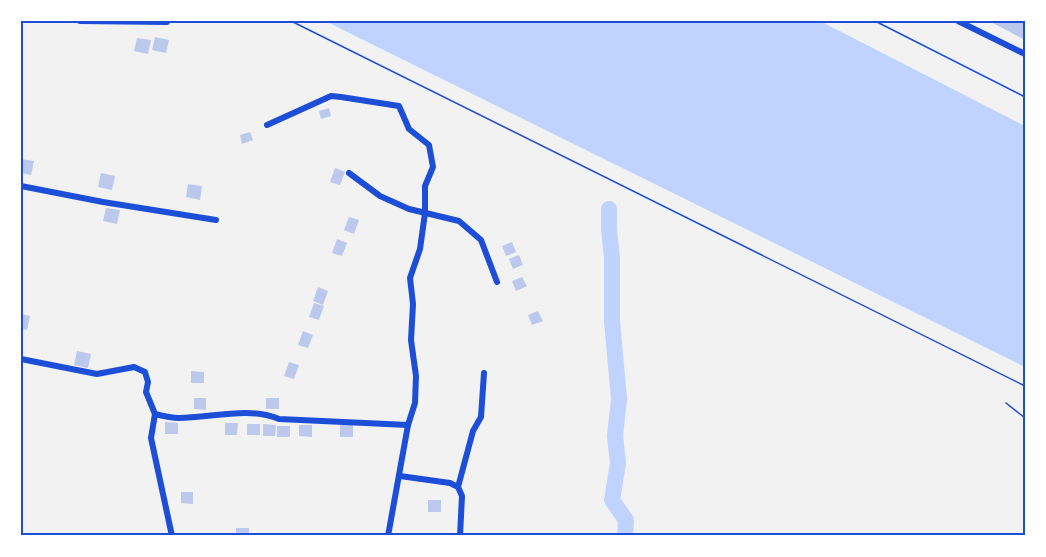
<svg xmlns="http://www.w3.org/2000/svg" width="1046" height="557" viewBox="0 0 1046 557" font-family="'Roboto Condensed',sans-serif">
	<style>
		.water { fill: #bfd3fe }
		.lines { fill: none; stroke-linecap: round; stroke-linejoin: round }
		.river { stroke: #bfd3fe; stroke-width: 16 }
		.building { fill: #bdc9ec }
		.path { stroke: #1d4ed8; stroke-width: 1.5 }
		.minor { stroke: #1d4ed8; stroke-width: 6 }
		.neatline { fill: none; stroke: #1d4ed8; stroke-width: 2 }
	</style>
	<rect width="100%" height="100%" fill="#f2f2f2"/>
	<path class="water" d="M325,21h495l205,105v241z"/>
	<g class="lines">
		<path class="river" d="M609,209v20l3,29v63l7,78 -4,37 3,27 -6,37 14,20 -1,16"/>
	</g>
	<g class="building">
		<path d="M989,21h36v19z"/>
		<path d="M155,37l14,3 -3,13 -14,-3z"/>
		<path d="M137,38l14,2 -3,14 -14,-3z"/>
		<path d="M329,108l2,8 -10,3 -2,-8z"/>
		<path d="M250,132l3,8 -11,4 -2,-9z"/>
		<path d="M21,159l13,2 -3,14 -10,-2z"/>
		<path d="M335,168l10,4 -5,13 -10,-3z"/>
		<path d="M101,173l14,3 -3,14 -14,-3z"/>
		<path d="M188,184l14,2 -2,14 -14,-3z"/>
		<path d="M106,208l14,2 -3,14 -14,-3z"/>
		<path d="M349,217l10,3 -5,14 -10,-4z"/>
		<path d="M337,239l10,4 -5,13 -10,-3z"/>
		<path d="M512,242l4,10 -10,4 -4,-10z"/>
		<path d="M519,255l4,10 -10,4 -4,-10z"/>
		<path d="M522,277l5,9 -11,5 -4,-10z"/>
		<path d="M318,287l10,4 -5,14 -10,-4z"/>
		<path d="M314,303l10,3 -5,14 -10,-3z"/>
		<path d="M538,311l5,10 -11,4 -4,-10z"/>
		<path d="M21,314l9,2 -3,14 -6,-1z"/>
		<path d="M303,331l10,4 -5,13 -10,-3z"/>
		<path d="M77,351l14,3 -3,14 -14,-3z"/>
		<path d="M289,362l10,3 -5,14 -10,-3z"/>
		<path d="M191,371l13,1v11h-13z"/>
		<path d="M194,398h12v12l-12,-1z"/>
		<rect x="266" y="398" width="13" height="11"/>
		<path d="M165,422l13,1v11h-13z"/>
		<path d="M225,423h13l-1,12h-12z"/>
		<rect x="247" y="424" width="13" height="11"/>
		<path d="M263,424l13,1 -1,11h-12z"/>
		<path d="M299,425h13v12l-13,-1z"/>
		<rect x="340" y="425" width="13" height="12"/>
		<rect x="277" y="426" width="13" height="11"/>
		<path d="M181,492h12v12l-12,-1z"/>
		<rect x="428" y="500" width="13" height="12"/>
		<rect x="236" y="528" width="13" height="8"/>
	</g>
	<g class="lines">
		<g class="path">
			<path d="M291,21l734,365"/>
			<path d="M875,21l150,76"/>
			<path d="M1006,403l19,15"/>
		</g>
		<g class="minor">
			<path d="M80,21l87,1"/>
			<path d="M958,21l67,33"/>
			<path d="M267,125l64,-29 10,1 58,9 10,23 20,16 4,22 -8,19v27l-5,36 -10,29 3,26 -2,36 5,36 -1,27 -7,22 -20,111"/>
			<path d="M349,173l31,23 29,13 50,12 22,19 16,42"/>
			<path d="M21,186l82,16 113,18"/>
			<path d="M21,359l76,15 37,-7 11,5 3,10 -2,10 9,22c8,2 16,4 24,4 32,0 69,-12 100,1l129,6"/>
			<path d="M155,414l-4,24 21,98"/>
			<path d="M400,476l50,7 8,4"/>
			<path d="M460,536l2,-40 -4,-9 15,-56 8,-14 3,-44"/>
		</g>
	</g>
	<rect width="1046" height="557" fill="none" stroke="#ffffff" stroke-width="45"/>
	<rect x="22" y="22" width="1002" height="512" class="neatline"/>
</svg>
